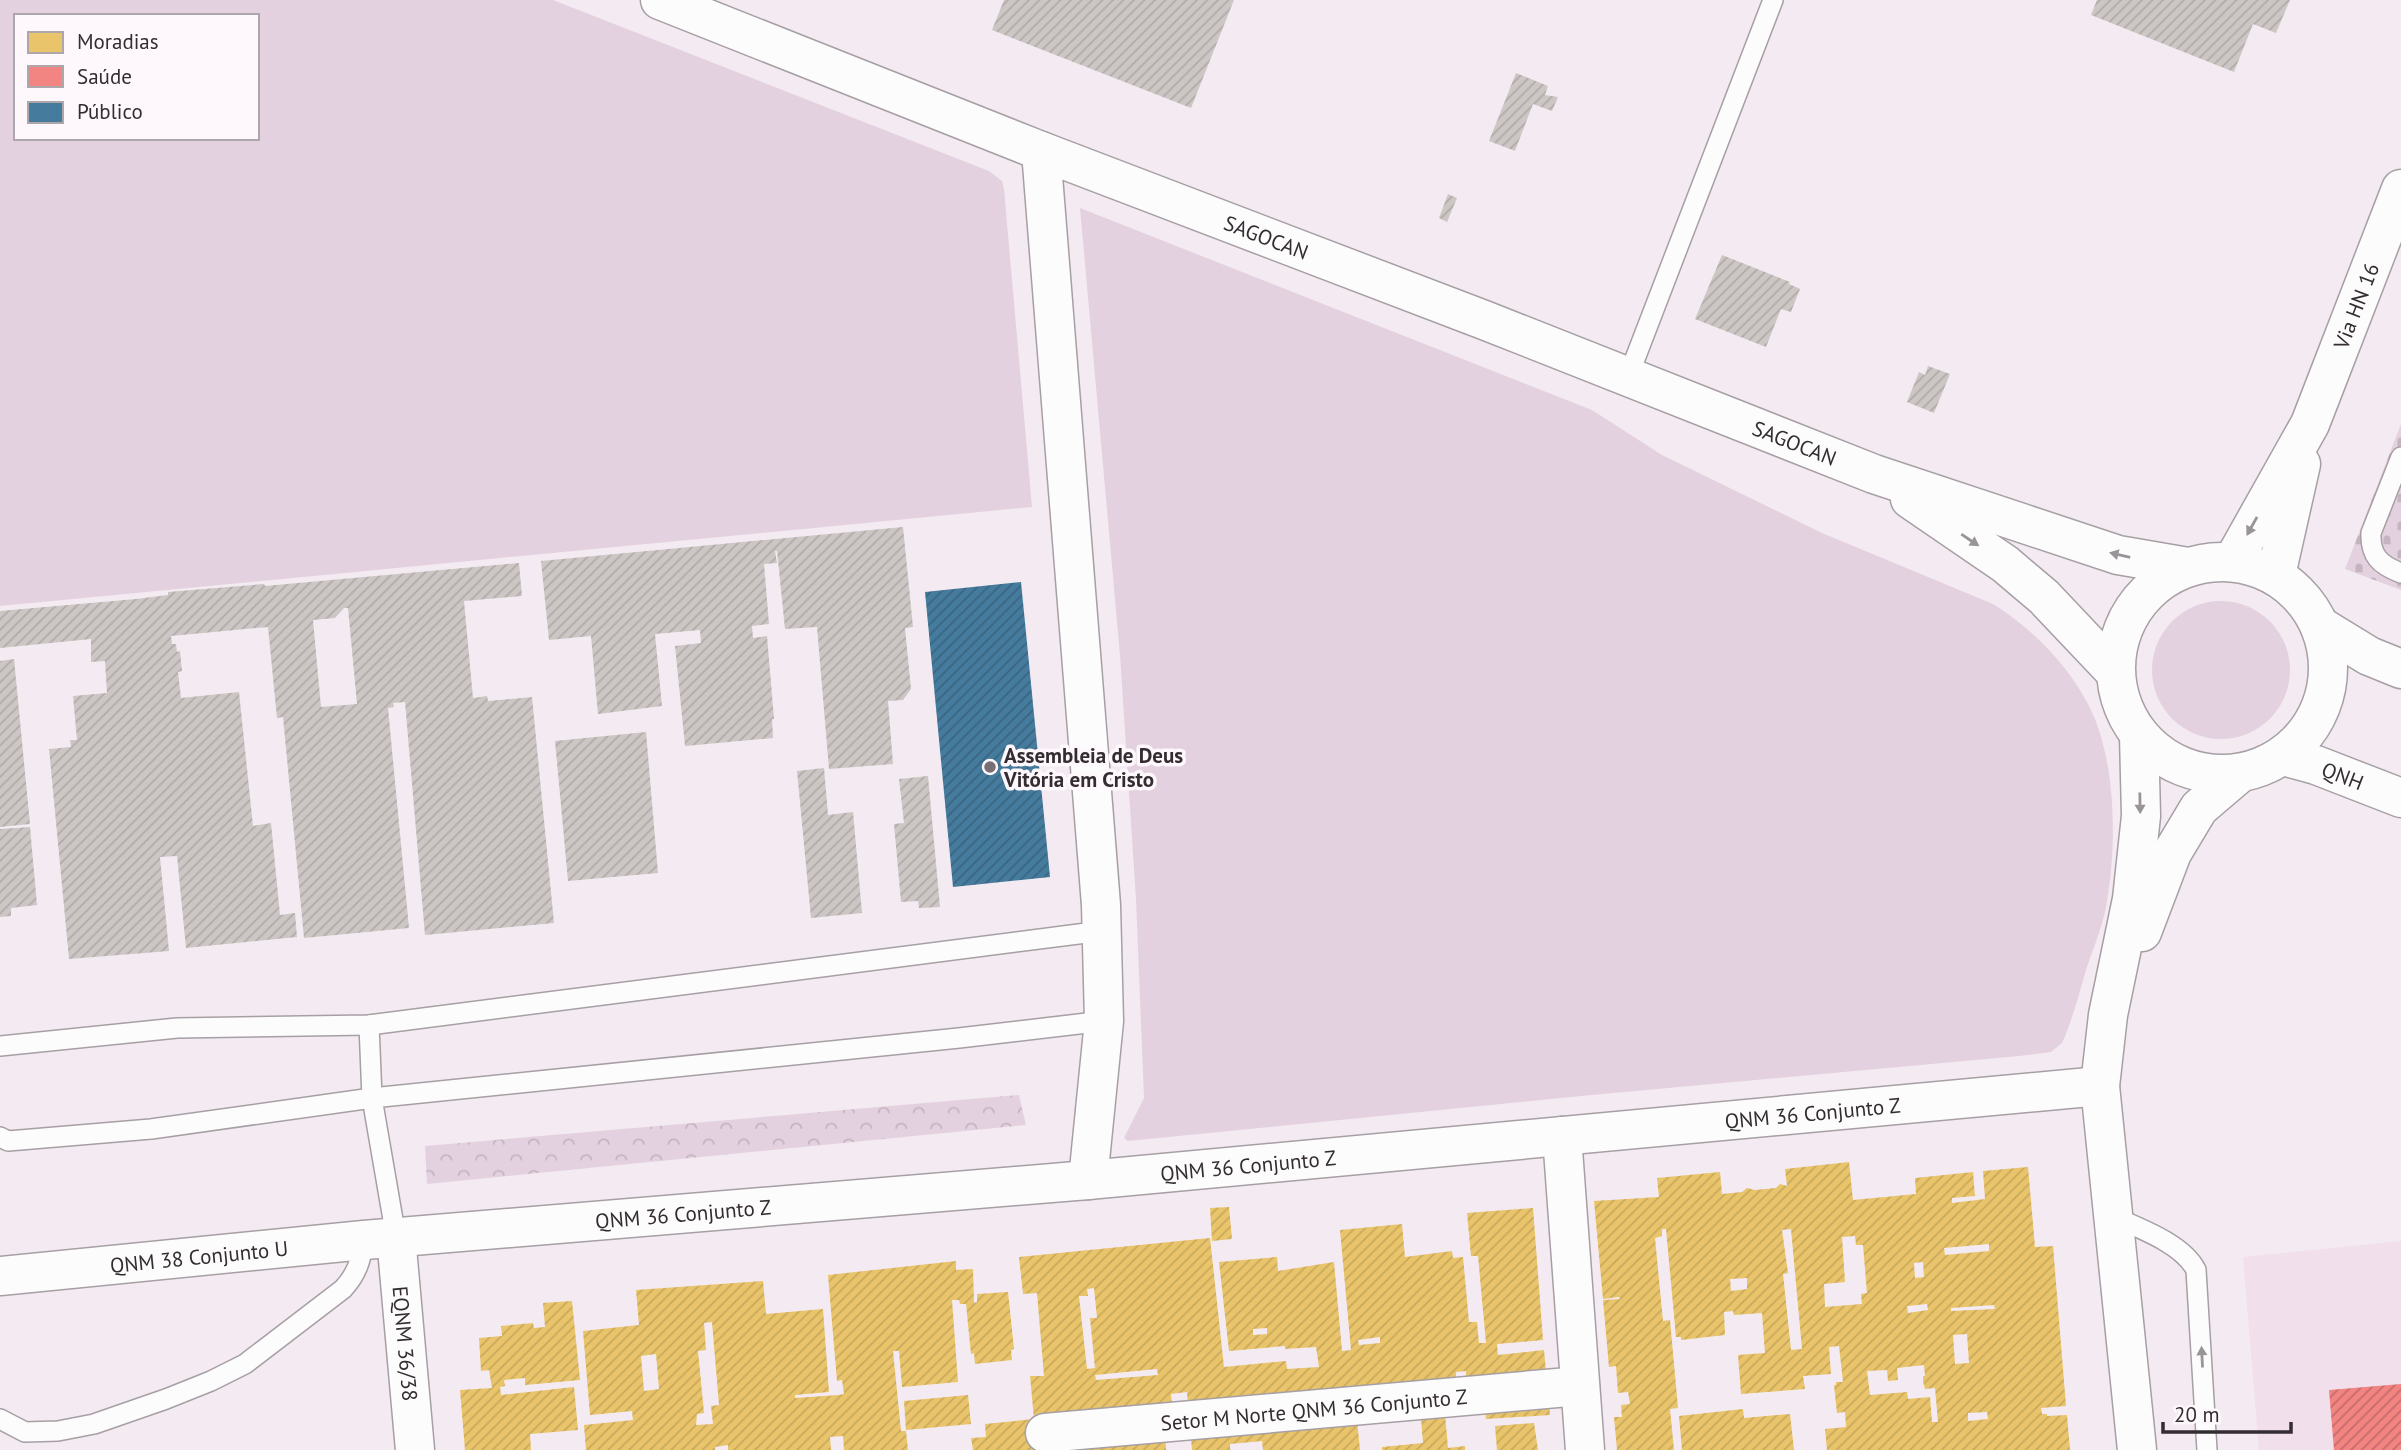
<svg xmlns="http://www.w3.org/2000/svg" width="2401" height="1450" viewBox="0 0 2401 1450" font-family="'PT Sans',sans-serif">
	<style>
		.built { fill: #f1dfec }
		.grass { fill: #e4d1df; fill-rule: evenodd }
		.cemetery { fill: url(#cemetery-stones) }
		.park { fill: url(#park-crowns) }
		.homes { fill: url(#homes-hatch); fill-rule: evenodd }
		.health { fill: url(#health-hatch) }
		.public { fill: url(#public-hatch) }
		.building { fill: url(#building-hatch); fill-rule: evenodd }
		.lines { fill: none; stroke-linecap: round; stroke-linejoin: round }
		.service-casing { stroke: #a69fa4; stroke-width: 22 }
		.minor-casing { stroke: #a69fa4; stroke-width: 41 }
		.tertiary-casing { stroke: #a69fa4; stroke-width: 41 }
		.service { stroke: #fdfcfd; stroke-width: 19 }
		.minor { stroke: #fdfcfd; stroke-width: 38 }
		.tertiary { stroke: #fdfcfd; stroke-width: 38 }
		.oneway { fill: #989497 }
		.poi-dot { fill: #776f74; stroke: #fef7fc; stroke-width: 2.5 }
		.labels { text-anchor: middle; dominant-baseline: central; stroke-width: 7; stroke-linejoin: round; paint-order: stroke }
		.street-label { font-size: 21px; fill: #332d31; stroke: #fef7fc }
		.poi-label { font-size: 21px; font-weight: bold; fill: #332d31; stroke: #fef7fc; text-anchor: start }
	</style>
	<defs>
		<pattern id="cemetery-stones" width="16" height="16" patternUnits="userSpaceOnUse" patternTransform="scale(1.75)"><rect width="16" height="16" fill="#e4d1df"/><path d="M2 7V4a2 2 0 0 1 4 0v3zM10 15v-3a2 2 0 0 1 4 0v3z" fill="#c4b4c0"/></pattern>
		<pattern id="park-crowns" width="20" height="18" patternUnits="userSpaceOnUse" patternTransform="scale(1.75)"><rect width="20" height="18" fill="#e4d1df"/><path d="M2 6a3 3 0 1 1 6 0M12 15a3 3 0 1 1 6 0" fill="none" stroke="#c4b4c0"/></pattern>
		<pattern id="homes-hatch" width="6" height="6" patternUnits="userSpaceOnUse" patternTransform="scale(1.75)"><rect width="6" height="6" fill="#e9c46a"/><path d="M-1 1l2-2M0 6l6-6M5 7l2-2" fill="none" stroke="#c8a95c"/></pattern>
		<pattern id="health-hatch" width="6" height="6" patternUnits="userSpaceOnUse" patternTransform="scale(1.75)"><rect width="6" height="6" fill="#f28482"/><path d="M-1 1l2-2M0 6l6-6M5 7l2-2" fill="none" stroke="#c56c6b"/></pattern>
		<pattern id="public-hatch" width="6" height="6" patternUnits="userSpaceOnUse" patternTransform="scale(1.75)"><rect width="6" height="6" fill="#457b9d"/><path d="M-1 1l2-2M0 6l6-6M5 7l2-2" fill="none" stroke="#3a6581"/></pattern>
		<pattern id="building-hatch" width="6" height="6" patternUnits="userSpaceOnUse" patternTransform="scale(1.75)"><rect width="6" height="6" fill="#ccc7c4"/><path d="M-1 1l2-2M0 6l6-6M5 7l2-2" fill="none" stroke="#b0aba9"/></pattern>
	</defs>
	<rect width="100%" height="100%" fill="#f4eaf1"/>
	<path class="built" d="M2401,1241v209h-142l-16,-193z"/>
	<g class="grass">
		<path d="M0,0h553l436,171 13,10 2,8 28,318 -1032,99zM16,16h241v122h-241z"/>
		<path d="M1080,208l512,202 70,45 160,78 171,71c39,24 76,62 97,104 26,53 27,135 17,193 -3,22 -13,45 -20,66 -8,26 -14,52 -25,76l-11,9 -32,4 -438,40 -453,45 -4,-3 20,-40 -8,-199 -16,-244z"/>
		<circle cx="2221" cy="670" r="69"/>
	</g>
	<path class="cemetery" d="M2401,424v166l-56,-21z"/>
	<path class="park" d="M1019,1095l7,30 -599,59 -2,-38z"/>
	<g class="homes">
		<path d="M1849,1162l4,38 63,-6 -1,-16 58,-6 2,24 -23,2v5l33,-4 -2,-28 45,-4 7,80 18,-1 13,160 -25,2 1,6h5v2l20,-1 3,35h-243l-2,-21 21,-2 -1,-15 -8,1 -3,-28h2v-3h7l-4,-36 -10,1 2,27 -28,2 2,13 -64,5 -3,-39 27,-2 -3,-40 -28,2 -1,-4 -9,1 1,23 -44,5v-3h-5l-10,-108h-4v7l-7,2 8,83 7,-1 8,88 -8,1 4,41h-57l-3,-33h8l-1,-12 9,-1 -2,-12 -10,1 -2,-27 -7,1 -6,-67 17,-1 -1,-2 -16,2 -9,-98 65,-4 -2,-19 63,-6 2,22 20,-2 5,-4 8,2 21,-2 4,-4 7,2 -2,-17zM1791,1229l11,120 -11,1 -8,-76 5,-1 -6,-43zM1855,1236l1,9h7l4,48 -6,1 1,10 -37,3 -1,-23 21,-2 -3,-45zM1989,1244v7l-44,4 -1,-7zM1923,1262l1,15 -9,1 -1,-15zM1747,1278v11l-16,2 -1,-12zM1927,1304l1,6 -20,3 -1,-7zM1994,1305l1,4 -44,2v-3zM1967,1334l2,29 -14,1 -2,-29zM1924,1365l1,11h-2v5l2,8 10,-1 3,34h-6l-2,-25 -22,2 -1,-7 -37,3 -3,-24 20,-1 1,11 10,-1 -1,-12zM1987,1412l1,7 -20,2v-8z"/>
		<path d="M1229,1207l3,32 -20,2 -2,-33z"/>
		<path d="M1533,1208l10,132 -46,4 1,11 46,-5 6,65 -64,4 -3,-40 -17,1v-9l-10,1v8l-14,1 6,67 17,-2v4h-83v-3l41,-4 -5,-60 -64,7 6,60h-97l-1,-9 -32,3v6h-38l-2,-23 -25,3 1,20h-193l-2,-12 15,-1 -1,-13 49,-5 -4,-43h14l-7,-83 -14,1 -4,-37 191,-19 14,129 62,-6 1,8 32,-2 -3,-20 -31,2v-3l-56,5 -10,-89 58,-5 1,14 56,-9 8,89 9,-1 -11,-120 62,-6 3,33 47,-6 1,7 10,-1 6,65h8l2,21h7l-8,-87h-7l-4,-43zM1094,1288l3,30h-7l5,50 -8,1 -8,-73h9l-1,-7zM1267,1328v6l-14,1v-6zM1380,1337v6l-21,2 -1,-5zM1157,1369l1,6 -62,5 -1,-5zM1187,1392l1,13 -16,1 -1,-12z"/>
		<path d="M956,1261v9l17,-1 1,34 3,-1v-8l31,-2 6,57 -3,1 1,10 -37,4 -1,-11 -3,1 -5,-50h-6l-1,-4h-7l6,82 -56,5 -3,-36h-6l8,80h5l2,19h-64l-1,-14 -13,1 1,13h-103v-5l-13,2v3h-129l-2,-25 49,-5 -1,-9 -42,4 -7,-84 56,-6 -3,-35 127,-9 3,33 57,-5 6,83 -34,3v3l43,-3 6,-1 -2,-14 -5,1 -9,-106zM712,1322l7,83 -8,1 2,18 -17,1 1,-11 7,-1 -6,-62 8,-1 -2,-27zM656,1354l3,35 -15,2 -3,-35z"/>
		<path d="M572,1301l8,79 -55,5v-7l-21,2 1,6 -5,1 1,8 73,-8 4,43 -48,4 1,16h-66l-5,-60 32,-2 -3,-18 -8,1 -2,-33 23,-2 -1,-10 32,-3 1,5 11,-1 -2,-24z"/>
		<path d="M968,1395l3,29 -65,6 -2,-29z"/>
		<path d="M1743,1409l1,9 46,-4 4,36h-112l-3,-34z"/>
		<path d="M1534,1423l4,27h-41l-2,-24z"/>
	</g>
	<path class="health" d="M2401,1384v66h-67l-5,-60z"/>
	<path class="public" d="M1021,582l29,295 -97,10 -28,-295z"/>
	<g class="building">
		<path d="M1004,0h230l-43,108 -199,-78z"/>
		<path d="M2097,0h193l-14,33 -23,-9 -19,48 -143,-57z"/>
		<path d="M1516,73l32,13 -3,9 13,2 -6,14 -19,-7 -18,47 -26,-10z"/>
		<path d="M1448,194l9,4 -10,24 -8,-4z"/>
		<path d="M1722,255l68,27 -1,2 11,5 -9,23 -10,-3 -15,38 -71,-28z"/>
		<path d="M1928,366l22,8 -16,39 -27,-11 12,-30 6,3z"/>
		<path d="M903,527l10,100 -8,1 6,61 -8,11 -15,1 5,63 -64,5 -12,-142 -32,2 -8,-78h-2l2,12 -13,1 5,60 -17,2 1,12 14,-2 7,83h-2l1,19 -88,8 -10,-100 26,-3 -1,-13 -45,4 7,72 -64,8 -7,-78 -42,4 -8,-79z"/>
		<path d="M519,563l3,33 -58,5 9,97 14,-2 1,5 44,-4 22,226 -129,12 -20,-233 -12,1 1,4 -6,1 21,220 -105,10 -21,-221 -6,1 -9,-91 -97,9 1,8h4l1,8 3,-1 2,20 -4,1 3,26 58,-6 14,134 18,-3 9,92 15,-2 2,24 -111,11 -9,-92 -17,1 9,94 -100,8 -20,-210 22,-2 -1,-7h7l-4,-44 34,-3 -2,-32 -14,1v-23l-91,9v-37l136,-12 32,-4v-3l96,-8 1,2zM344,608h4l9,96 -36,3 -8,-87 22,-2z"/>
		<path d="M14,659l16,165 -30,3v-166z"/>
		<path d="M646,732l12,141 -90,8 -13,-140z"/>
		<path d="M824,768l4,47 25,-3 9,101 -51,5 -14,-147z"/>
		<path d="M928,776l12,131 -21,1 -1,-7 -17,1 -7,-78 10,-1 -5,-44z"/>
		<path d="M30,827l7,78 -26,3v8l-11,1v-88z"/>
	</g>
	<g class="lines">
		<g class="service-casing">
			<g id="service">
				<path d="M1628,377l145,-377"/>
				<path d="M2401,457l-30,76c-1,23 9,32 30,40"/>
				<path d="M369,1025l3,73 24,139"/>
				<path d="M0,1046l177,-18 192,-3 733,-94"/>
				<path d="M0,1137l8,4 143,-12 221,-31 587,-60 145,-17"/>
				<path d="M2114,1217c25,11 69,27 82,53l11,180"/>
				<path d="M0,1419l25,13 33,-1 36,-7 72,-25 45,-18 34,-17 98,-75c14,-15 18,-29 21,-49"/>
			</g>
		</g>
		<g class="minor-casing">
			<g id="minor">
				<path d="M1041,151l60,754 3,116 -16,159"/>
				<path id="s1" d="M2233,561l77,-137 91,-235"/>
				<path d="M2276,575l25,-111"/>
				<path d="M1562,1136l23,314"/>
				<path id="s2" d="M396,1237l19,213"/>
				<path id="s3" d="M1045,1433l535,-47"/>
			</g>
		</g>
		<g class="tertiary-casing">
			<g id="tertiary">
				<path id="s4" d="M660,0l381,151 443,169 390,154 244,81 70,12"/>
				<path d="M1910,499l95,65 39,33 71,75"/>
				<circle cx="2222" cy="668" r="106"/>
				<path d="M2320,626l49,30 32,13"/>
				<path id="s5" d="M2283,756l33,9 85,33"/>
				<path d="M2142,932l30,-79 27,-45 41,-35"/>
				<path id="s6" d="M0,1276l364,-36 724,-60 1012,-94"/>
				<path d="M2137,1450l-37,-364 8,-71 24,-116 9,-83 -2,-81"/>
			</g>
		</g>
		<use href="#service" class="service"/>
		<use href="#minor" class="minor"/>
		<use href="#tertiary" class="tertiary"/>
	</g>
	<defs><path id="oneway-solid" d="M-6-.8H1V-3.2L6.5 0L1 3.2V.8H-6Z" transform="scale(1.75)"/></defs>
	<g class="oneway">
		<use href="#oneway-solid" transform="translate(2252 526) rotate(119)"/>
		<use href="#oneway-solid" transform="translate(1970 540) rotate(34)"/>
		<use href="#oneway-solid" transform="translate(2120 555) rotate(-167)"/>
		<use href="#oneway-solid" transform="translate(2140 803) rotate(89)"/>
		<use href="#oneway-solid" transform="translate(2202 1357) rotate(-93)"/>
	</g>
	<circle class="poi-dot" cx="990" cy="767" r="7"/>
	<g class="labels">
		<g class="street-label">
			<text stroke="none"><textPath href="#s4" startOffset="651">SAGOCAN</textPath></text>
			<text stroke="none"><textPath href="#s1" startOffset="284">Via HN 16</textPath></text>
			<text stroke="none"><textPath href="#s4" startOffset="1218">SAGOCAN</textPath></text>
			<text stroke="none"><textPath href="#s5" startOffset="63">QNH</textPath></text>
			<text stroke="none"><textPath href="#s6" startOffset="1820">QNM 36 Conjunto Z</textPath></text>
			<text stroke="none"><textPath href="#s6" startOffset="1253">QNM 36 Conjunto Z</textPath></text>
			<text stroke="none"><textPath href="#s6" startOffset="686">QNM 36 Conjunto Z</textPath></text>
			<text stroke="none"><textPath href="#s6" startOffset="200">QNM 38 Conjunto U</textPath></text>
			<text stroke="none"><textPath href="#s2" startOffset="107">EQNM 36/38</textPath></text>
			<text stroke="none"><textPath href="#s3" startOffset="270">Setor M Norte QNM 36 Conjunto Z</textPath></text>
		</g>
		<g class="poi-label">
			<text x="1004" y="755">Assembleia de Deus<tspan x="1004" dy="24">Vitória em Cristo</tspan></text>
		</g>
	</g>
	<rect x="14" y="14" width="245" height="126" fill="#fef7fc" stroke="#ada6ab" stroke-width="2"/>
	<rect x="28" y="32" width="35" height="21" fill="#e9c46a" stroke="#ada6ab" stroke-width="2"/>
	<text x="77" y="49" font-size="21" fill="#332d31">Moradias</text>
	<rect x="28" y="66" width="35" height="21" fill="#f28482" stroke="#ada6ab" stroke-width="2"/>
	<text x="77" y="84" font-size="21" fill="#332d31">Saúde</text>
	<rect x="28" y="102" width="35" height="21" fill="#457b9d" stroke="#ada6ab" stroke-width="2"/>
	<text x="77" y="119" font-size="21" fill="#332d31">Público</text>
	<path d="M2163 1422v10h128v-10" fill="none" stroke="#332d31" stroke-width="3.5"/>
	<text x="2174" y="1422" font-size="21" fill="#332d31" stroke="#fef7fc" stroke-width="5" paint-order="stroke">20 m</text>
</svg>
